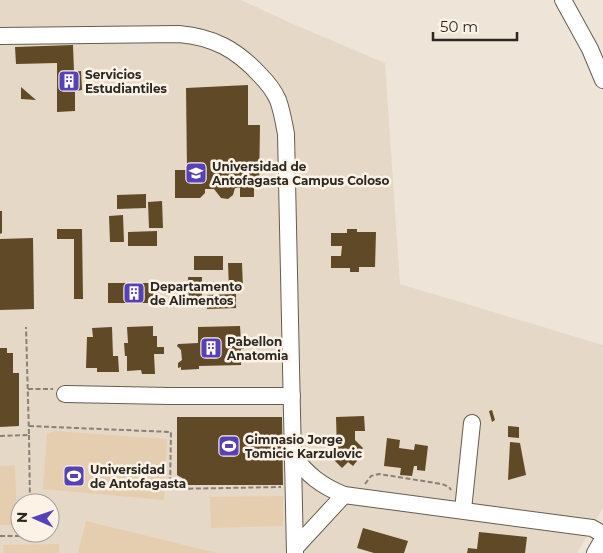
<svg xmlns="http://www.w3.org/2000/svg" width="603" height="553" viewBox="0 0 603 553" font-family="Montserrat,sans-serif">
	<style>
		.built { fill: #e6d8c6; fill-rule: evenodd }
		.green { fill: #e5ceaf }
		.building { fill: #604926 }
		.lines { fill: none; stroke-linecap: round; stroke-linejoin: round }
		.minor-casing { stroke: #645d52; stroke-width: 18 }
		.path { stroke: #878179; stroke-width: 2; stroke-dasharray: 5 2.5; stroke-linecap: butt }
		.minor { stroke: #fff; stroke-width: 16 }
		.labels { text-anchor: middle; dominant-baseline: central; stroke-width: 5; stroke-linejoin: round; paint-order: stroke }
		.poi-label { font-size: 12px; font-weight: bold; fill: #2b2823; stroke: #fcf2e6; text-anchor: start }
	</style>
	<rect width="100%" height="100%" fill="#eee5d8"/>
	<path class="built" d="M0,0h241l52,24 92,39 15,221 203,61v163l-26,45h-577zM20,503h30v30h-30z"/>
	<g class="green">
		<path d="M55,431l112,8 -3,61 -121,-11 4,-55z"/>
		<path d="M15,465l2,60h-17v-59z"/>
		<path d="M283,496v30l-72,2 -1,-31z"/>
		<path d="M86,521l131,32h-139z"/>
		<path d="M59,544v9h-55l-1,-8z"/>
	</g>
	<g class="building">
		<path d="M73,45l1,27 7,-1 1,19 -7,1v20l-18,1v-49l-41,1 -1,-17z"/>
		<path d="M248,85v40h12l-1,63h-5v9h-14v-9h-5l-2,7 -5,4 -7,-1 -7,-9h-9v4l-5,5h-25v-28h12l-1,-82z"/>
		<path d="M21,87l15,13 -15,-1z"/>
		<path d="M146,194v14l-29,1v-14z"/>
		<path d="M162,201l1,27h-14l-1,-26z"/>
		<path d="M0,211h2v22l-2,1z"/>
		<path d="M123,215l1,27h-14l-1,-26z"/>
		<path d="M57,229h25l1,70h-9v-60h-17z"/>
		<path d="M347,229h10v3h19l-1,35h-16v5h-9v-4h-19v-12h10l1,-10h-11v-13h16z"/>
		<path d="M157,231v15h-29v-14z"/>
		<path d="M33,238l1,71 -34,1v-71z"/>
		<rect x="194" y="256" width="29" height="14"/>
		<path d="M228,263h14l1,26 -14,1z"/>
		<path d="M188,277h14v26h-13z"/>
		<rect x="108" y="283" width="51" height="20"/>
		<path d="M236,294v14l-29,1v-14z"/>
		<path d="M153,326v10h4v11h7v7h-10l1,20h-13l-1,-4 -14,1v-15h-2l-1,-13h4l-1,-16z"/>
		<path d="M240,326l1,16 3,1v6h-3v16l-42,1v3l-18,1v-3l-3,1v-5l4,-3 -1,-10 -4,-4 1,-2 20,-1v-16z"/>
		<path d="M112,327l1,29h5l1,16h-22v-4h-11l1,-31h6l-1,-9z"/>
		<path d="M0,348h7v5h6v20h6v53l-19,1z"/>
		<path d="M492,410l3,10 -3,2 -3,-11z"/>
		<path d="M364,416l1,15h-10v9l8,8 -9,10 3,3 -4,5 -5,-4 -6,6 -8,-8 6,-7 -3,-4 -1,-32z"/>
		<path d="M177,417h105l1,68h-99l-2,-7 -5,-3z"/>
		<path d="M508,426l11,1v11l-11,-1z"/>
		<path d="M387,438l13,2 -1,8 15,2 1,-6 13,2 -3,25 -8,-1v-4h-3l-2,10 -12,-1 1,-7 -17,-2z"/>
		<path d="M510,442l10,1 6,32 -18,5z"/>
		<path d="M363,528l45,13 -4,12h-30l-17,-5z"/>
		<path d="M479,532l48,5 -2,16h-58l1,-5 9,1z"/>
	</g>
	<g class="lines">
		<g class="minor-casing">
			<g id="minor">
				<path d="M563,0l27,49 13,31"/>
				<path d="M0,36l179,-2c35,3 58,16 81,41 7,7 14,16 18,25 4,11 6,23 8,34l9,419"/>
				<path d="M65,394l105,2h122"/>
				<path d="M293,455c14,20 29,31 51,40l248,33 11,6"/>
				<path d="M463,510l9,-87"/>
				<path d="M295,548l49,-53"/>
				<path d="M595,553l8,-14"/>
			</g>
		</g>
		<g class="path">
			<path d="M28,389h25"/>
			<path d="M29,426l142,6 -1,57 111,-2"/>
			<path d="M29,435l1,68"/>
			<path d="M0,436l29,-1 -3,-108"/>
			<path d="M365,484l6,-8 8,-2 63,10 7,3 2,3"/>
			<path d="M0,536h30v-3"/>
		</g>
		<use href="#minor" class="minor"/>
	</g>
	<defs>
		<g id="building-square" transform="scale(1.125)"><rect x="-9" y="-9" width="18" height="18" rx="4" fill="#5741b9" stroke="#fcf2e6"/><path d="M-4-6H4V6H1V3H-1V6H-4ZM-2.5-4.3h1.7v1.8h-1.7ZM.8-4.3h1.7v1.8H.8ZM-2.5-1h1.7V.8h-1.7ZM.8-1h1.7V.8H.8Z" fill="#fff"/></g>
		<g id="university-square" transform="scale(1.125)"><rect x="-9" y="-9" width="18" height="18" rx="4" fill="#5741b9" stroke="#fcf2e6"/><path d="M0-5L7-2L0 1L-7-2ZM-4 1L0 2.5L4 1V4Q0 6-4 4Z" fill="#fff"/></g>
		<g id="stadium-square" transform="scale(1.125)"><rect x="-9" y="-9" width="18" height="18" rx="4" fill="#5741b9" stroke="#fcf2e6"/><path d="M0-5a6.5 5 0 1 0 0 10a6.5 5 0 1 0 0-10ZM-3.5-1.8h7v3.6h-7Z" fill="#fff"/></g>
	</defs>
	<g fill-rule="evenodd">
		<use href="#building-square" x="69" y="81"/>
		<use href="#university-square" x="196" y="173"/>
		<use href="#building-square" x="134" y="293"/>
		<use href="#building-square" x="211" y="348"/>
		<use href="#stadium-square" x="229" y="446"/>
		<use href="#stadium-square" x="74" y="476"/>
	</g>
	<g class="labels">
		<g class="poi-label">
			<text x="85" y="74">Servicios<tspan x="85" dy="14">Estudiantiles</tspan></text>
			<text x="212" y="166">Universidad de<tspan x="212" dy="14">Antofagasta Campus Coloso</tspan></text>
			<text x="150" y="286">Departamento<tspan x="150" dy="14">de Alimentos</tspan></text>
			<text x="227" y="341">Pabellon<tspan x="227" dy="14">Anatomia</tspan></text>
			<text x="245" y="439">Gimnasio Jorge<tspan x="245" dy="14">Tomicic Karzulovic</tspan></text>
			<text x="90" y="469">Universidad<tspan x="90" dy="14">de Antofagasta</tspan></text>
		</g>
	</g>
	<g transform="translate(35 518) rotate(272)"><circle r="24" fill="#fcf2e6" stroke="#a8a198"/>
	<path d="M0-4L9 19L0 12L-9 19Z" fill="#5741b9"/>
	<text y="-8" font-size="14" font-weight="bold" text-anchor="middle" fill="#2b2823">N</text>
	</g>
	<path d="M433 32v8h84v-8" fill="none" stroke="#2b2823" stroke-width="2.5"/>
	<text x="440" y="32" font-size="15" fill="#2b2823" stroke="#fcf2e6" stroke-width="4" paint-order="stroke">50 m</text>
</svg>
